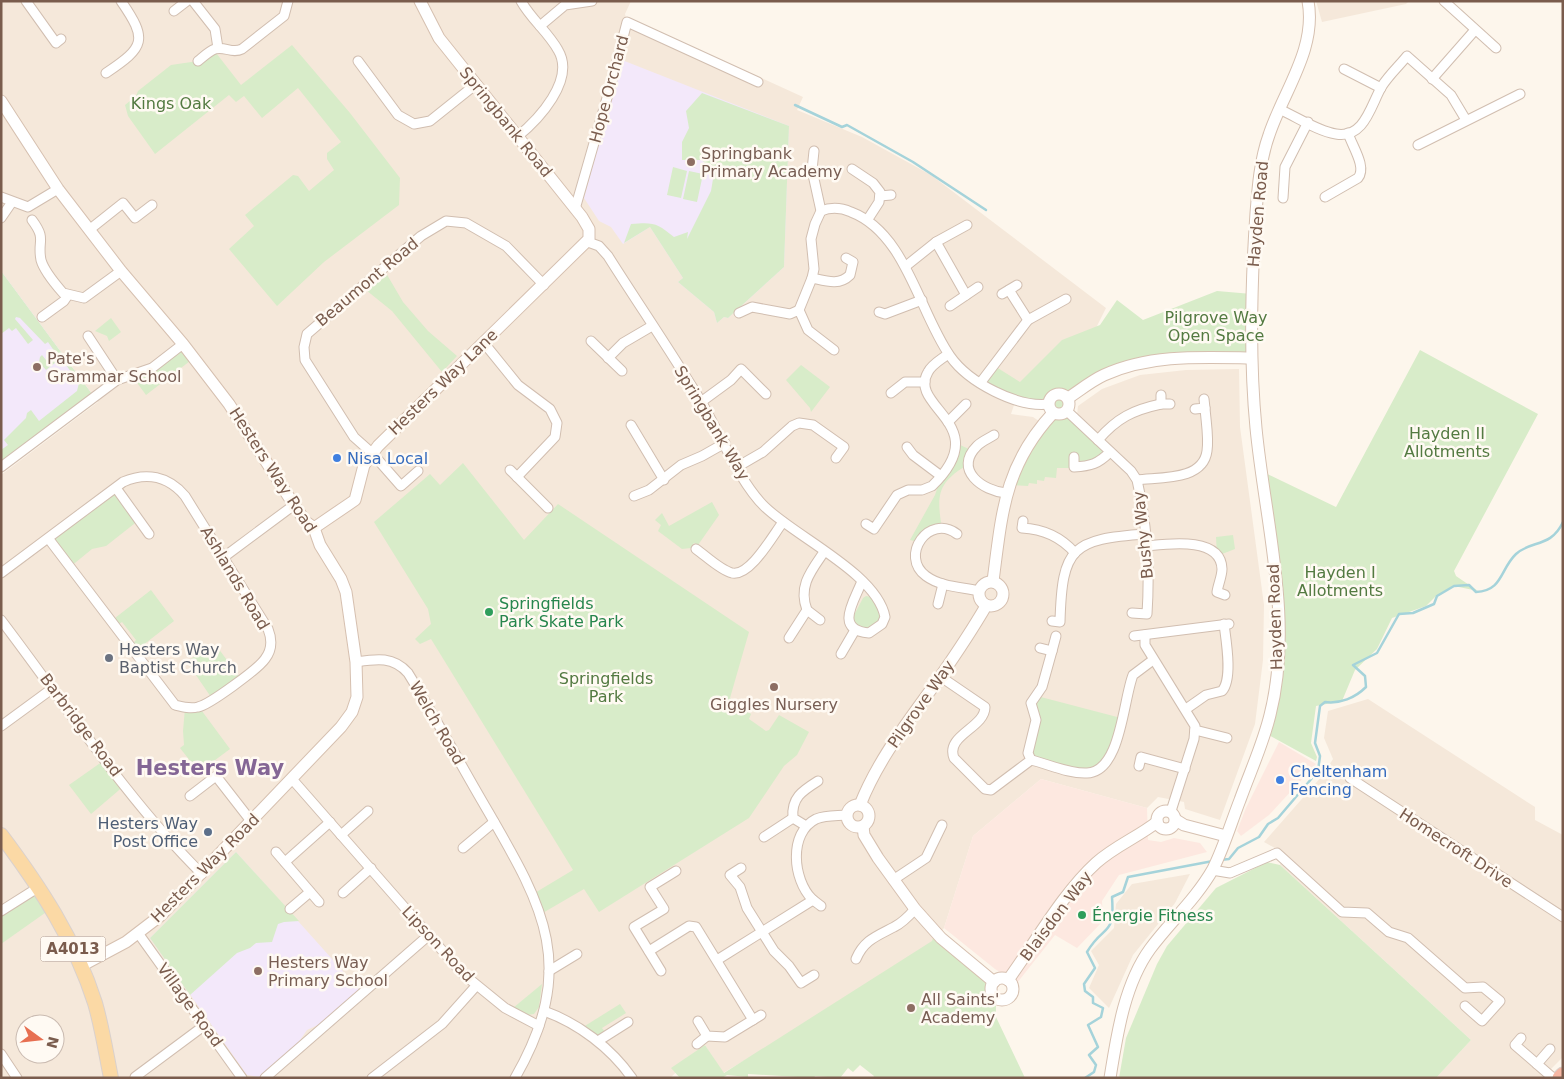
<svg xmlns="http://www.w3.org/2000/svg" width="1564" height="1079" viewBox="0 0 1564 1079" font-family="'DejaVu Sans',sans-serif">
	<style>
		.residential { fill: #f5e8da; fill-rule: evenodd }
		.commercial { fill: #fde8e0 }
		.education { fill: #f3e8fa }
		.green { fill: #d8ecc9 }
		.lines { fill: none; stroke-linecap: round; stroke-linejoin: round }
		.stream { stroke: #a5d3da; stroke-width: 2.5 }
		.street-casing { stroke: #d1beb0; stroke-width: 11 }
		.secondary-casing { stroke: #d6c0b0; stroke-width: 13 }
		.primary-casing { stroke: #dad1cd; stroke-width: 16 }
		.highway-casing { stroke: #dad1cd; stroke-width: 17 }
		.street { stroke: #fff; stroke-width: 9 }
		.secondary { stroke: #fff; stroke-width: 11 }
		.primary { stroke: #fbd9a5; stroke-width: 14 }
		.highway { stroke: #f7b7a3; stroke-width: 15 }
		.education-dot { fill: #8d6e63; stroke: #fffaf3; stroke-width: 2 }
		.shop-dot { fill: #3f7fe0; stroke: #fffaf3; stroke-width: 2 }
		.leisure-dot { fill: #2e9e5b; stroke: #fffaf3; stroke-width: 2 }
		.worship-dot { fill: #6b7280; stroke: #fffaf3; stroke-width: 2 }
		.service-dot { fill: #5c6f8a; stroke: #fffaf3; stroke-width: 2 }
		.labels { text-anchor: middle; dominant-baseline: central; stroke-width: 5; stroke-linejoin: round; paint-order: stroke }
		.shield { fill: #fffaf3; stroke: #a28b7f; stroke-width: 1 }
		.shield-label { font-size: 15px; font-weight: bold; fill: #7a5c4d }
		.street-label { font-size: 16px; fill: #7a5c4d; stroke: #fffaf3 }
		.park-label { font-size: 16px; fill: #537a41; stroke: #fffaf3 }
		.education-label { font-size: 16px; fill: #785e54; stroke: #fffaf3; text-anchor: start }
		.shop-label { font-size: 16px; fill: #366cbe; stroke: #fffaf3; text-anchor: start }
		.leisure-label { font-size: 16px; fill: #27864d; stroke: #fffaf3; text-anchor: start }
		.worship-label { font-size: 16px; fill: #5b616d; stroke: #fffaf3; text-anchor: start }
		.service-label { font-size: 16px; fill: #4e5e75; stroke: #fffaf3; text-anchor: end }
		.district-label { font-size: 21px; font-weight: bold; fill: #846695; stroke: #fffaf3 }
	</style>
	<rect width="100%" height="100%" fill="#fdf6ec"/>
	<g class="residential">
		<path d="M1,1h630l-6,13 2,8 131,59 1,-4 44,20 -6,13 65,27 69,38 175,133 -12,24 -72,49 -11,33 22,3 19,13 25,-15 1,-9 24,-17 38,-14 46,-5 53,-1 1,58 24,178 -1,55 -8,64 -35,96 -35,-11 -1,-7 -26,-5 -11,11 -106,-29 -68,57 -29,92 -28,32 -193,113 -18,-28 -35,33h-669v-603l97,-73 -97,-131zM25,1024h30v30h-30z"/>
		<path d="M1316,1h93l-3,3 -84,18z"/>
		<path d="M1368,699l167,108v13l28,15v222l-21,21h-106l35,-38 -191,-175 4,-12 -20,-11 58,-66 11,-17 -9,-21 4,-27z"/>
		<path d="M1190,874l-15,29 -42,52 -24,53 -20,-20 10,-23 -8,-14 23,-23 2,-24 16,-20z"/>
	</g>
	<g class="commercial">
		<path d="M1279,742l37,22 -47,51 -28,21 -4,-5 9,-23z"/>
		<path d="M1041,779l106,29 1,32 13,2 13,-4 26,5 7,9 -88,23 -17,26 1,20 -26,27 -22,-13 -38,48 -22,-14 -51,-41 29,-92z"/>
	</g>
	<g class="education">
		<path d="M622,60l167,66 -5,141 -56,51 -4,-1 -7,6 -3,-11 -36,-30 5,-4 -33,-51 -27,17 -12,-17 -12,-6 -15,-23z"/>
		<path d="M1,271l91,123 -91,68z"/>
		<path d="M236,852l123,137 -39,35 -13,6 -9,13 -39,34 -12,-2 -97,-137z"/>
	</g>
	<g class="green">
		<path d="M292,45l58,68 50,65 -1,27 -75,57 -47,44 -48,-57 25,-23 -9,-11 48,-40 5,1 11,15 25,-21 -7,-11v-6l14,-11 -43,-54 -36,30 -18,-22 -8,6 -7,-7 -74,59 -27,-38 -3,-11 11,-9 2,-5 33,-26 27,-4 15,-12 28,36z"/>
		<path d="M702,93l87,33 -5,141 -56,51 -4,-1 -7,6 -3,-11 -36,-30 5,-4 -33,-51 -26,16 7,-19c23,-2 26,-1 43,13l14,-5 -1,7 24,-48 3,-18 -12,-13h-20v-18l7,-14 -3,-17z"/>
		<path d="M673,167l14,4 -6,27 -14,-3z"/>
		<path d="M689,171l14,3 -6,28 -14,-3z"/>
		<path d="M1,271l91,123 -91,68v-12l7,-5 -4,-5 22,-22 1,-5 4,-3 8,11 38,-30 2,-8 -18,-25 -15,12 -7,-8 1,-5 2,-2 4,5 9,-8 -7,-10 -3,2 -25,-26 -4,-1 -1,2 18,21 -5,4 -12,-16 -4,3 -3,-3 -8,6z"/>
		<path d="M386,273l17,29 25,29 29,25 -15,16 -50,-61 -26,-21z"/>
		<path d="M1217,291l35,3 -1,64 -128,10 -53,35 -1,5 41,44 -11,11 -30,5h-12l-1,10 -11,-1 -1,4 -7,-1v4l-8,-1 -1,3 -19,-1 41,-75 -1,-2 -68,-26 12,-17 27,17 42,-42 38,-15 17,-25 26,20z"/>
		<path d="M111,318l10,14 -12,9 -2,-5 -12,-5z"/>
		<path d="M1420,350l118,64 -84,157 2,5 22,15 -24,-5 -18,10 -10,10 -34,12 -15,31 -22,21 -13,31 -26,5 -5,37 6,14 -1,4 -51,-28 14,-75 -18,-187 75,36z"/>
		<path d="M181,351l9,10 -44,34 -11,-15 17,-7z"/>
		<path d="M801,365l29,22 -19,25 -1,-4 -24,-28z"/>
		<path d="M956,443l17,8 -4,13c-31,18 -33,30 -27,64l-24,14 -8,-2 25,-45 2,-6 -5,-3 9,-10z"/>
		<path d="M463,463l61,77 34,-36 191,128 -19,66 18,9v5l3,2 -2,5 17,12 3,-1 10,-15 30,17 -12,23 -13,11 -35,52 -150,94 -15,-23 -43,25 -8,-20 40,-24 -142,-231 -11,5 -5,-5 16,-15 -3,-15 -54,-87 56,-48 10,11z"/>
		<path d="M116,488l23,32 -33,26 -14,3 -22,18 -22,-29z"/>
		<path d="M712,502l7,13 -21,30 -4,-2 -3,5 -9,1 -24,-18 3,-6 -6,-5 7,-7 7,13z"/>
		<path d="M1233,535l2,14 -18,7 -1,-19z"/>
		<path d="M151,590l23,31 -36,28 -5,-6 3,-3 -14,-18 -3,2 -4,-6z"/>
		<path d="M866,596l5,1 9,16 -1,9 -10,8 -13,-4 -3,-9 10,-19z"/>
		<path d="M210,645l4,6 4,-3 23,31 -28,21 -26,-38z"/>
		<path d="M1037,696l84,22 -7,31 -23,24 -60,-13 1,-49z"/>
		<path d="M199,707l31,42 -31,23 -19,-24 4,-3 -1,-14 2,-23z"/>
		<path d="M106,759l19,26 -34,29 -22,-29z"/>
		<path d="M236,852l63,69 -15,1 -6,2 -6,18 -16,1 -6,5 -13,5 -47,42 -40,-57z"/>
		<path d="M1267,862l13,3 191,175 -35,38h-317l7,-40 31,-74 10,-18 49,-58z"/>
		<path d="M39,887l13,21 -51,36v-33z"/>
		<path d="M935,932l57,53v10l4,4v18l29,61h-152l1,-2 -14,-11 -7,7 -5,-4 -8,10 -25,-2 -1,2 -66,-4v3l-21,-2 -5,3h-42l-9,-10 34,-23 19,28 208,-132z"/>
		<path d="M542,984l-3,23 -5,7 -7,1 -14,-7z"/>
		<path d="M620,1004l6,9 -24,15 3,4 -11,7 -14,-10z"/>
	</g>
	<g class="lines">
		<g class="stream">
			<path d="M795,105l47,22 5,-2 66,37 73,48"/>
			<path d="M1220,860l9,-1 9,-11 21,-11 9,-13 10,-6 40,-47 2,-15 -5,-13 5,-37 5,-4c15,2 30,-4 41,-15l-1,-11 -12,-11 24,-12 22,-39 14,-1 21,-9 3,-8 17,-10 15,-1 7,7c27,-1 24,-23 40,-38 15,-14 35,-6 47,-32"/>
			<path d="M1085,1078l9,-6 2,-7 -7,-10 9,-8 -10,-22 13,-8 2,-9 -10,-5v-6l-8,-6 -1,-7 11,-16 -8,-16c17,-29 28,-14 25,-55l11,-5 5,-15 85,-16"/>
		</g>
		<g class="street-casing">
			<g id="street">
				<path d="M26,1l30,42 5,-4"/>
				<path d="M193,1l22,28 3,19"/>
				<path d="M1444,1l52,47"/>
				<path d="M174,11l13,-10"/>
				<path d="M540,26l25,-21 27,-4"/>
				<path d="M198,61c5,-4 11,-10 17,-12 10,-3 17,5 27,0l42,-33 4,-15"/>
				<path d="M358,61l40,54 16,9 16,-3 45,-36"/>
				<path d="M1344,69l37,19"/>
				<path d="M106,73c39,-26 42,-33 15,-72"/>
				<path d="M1432,79l43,-49"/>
				<path d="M1279,109c18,8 38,22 57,25 29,5 35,-30 46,-48 7,-11 17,-20 25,-30l44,39 15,25"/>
				<path d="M517,137c21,-17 59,-57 41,-87 -10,-18 -27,-31 -37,-49"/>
				<path d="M1418,145l102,-51"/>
				<path d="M852,169l21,14 7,9 -1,10 -11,17"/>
				<path d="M880,196l11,-1"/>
				<path d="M1,197l27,10 30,-18"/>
				<path d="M1325,197l33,-19c9,-11 -6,-32 -10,-45"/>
				<path d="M1283,198l2,-31 23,-45"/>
				<path d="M575,209l36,-125 16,-62 131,60"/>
				<path d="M821,211c10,-4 21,-3 30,1 55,21 68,100 99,144 18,26 67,52 99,48"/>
				<path d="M1,218l11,-16"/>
				<path d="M32,220c15,20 5,20 9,40 3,11 15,25 22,33l21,5 37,-27"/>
				<path d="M89,230l34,-27 12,15 17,-13"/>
				<path d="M588,242l11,4 9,10c31,49 64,97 94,147 18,31 38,80 63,104 31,30 112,67 120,110l-3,7 -13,9c-36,-3 -14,-33 -7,-52"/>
				<path d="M936,242l30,53"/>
				<path d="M906,266l30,-24 31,-17"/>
				<path d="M812,278c14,3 27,8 38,-3l3,-13 -7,-4"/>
				<path d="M1009,290l19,30"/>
				<path d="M1002,294l15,-9"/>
				<path d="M950,306l28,-19"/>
				<path d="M799,310l13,-32 2,-9 -3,-30 4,-15 6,-13 -9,-41 2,-19"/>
				<path d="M879,312l6,2 37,-14"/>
				<path d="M739,313l13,-6 38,7 9,-4 9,20 26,20"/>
				<path d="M42,317l22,-16 4,-6"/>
				<path d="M88,336l29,44"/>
				<path d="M591,341l31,30"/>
				<path d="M484,343l34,42 32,24 7,14 -2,14 -38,40"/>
				<path d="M608,358l15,-15 29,-17"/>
				<path d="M981,382l47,-62 38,-21"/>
				<path d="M891,393l14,-11h20"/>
				<path d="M1161,395v9h9"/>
				<path d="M701,402l30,-22 10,-11 25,25"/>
				<path d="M1195,409l10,-1 -1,-9"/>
				<path d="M1067,411l64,60 6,9c10,44 13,89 10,134l-15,-1"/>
				<path d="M948,422l18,-18"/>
				<path d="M631,425l33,55"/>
				<path d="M994,435c-6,4 -12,6 -17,11 -24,24 6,45 29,47"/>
				<path d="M1098,440c19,-22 35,-30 63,-36"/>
				<path d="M907,447l6,8 28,21"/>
				<path d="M1074,457v10c17,-1 24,-3 36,-15"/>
				<path d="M1,467l116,-87 35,-12 31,-24"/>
				<path d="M737,467l26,-15 29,-26 7,-3 14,2 31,22 -8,11"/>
				<path d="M510,470l38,38"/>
				<path d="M418,471l-17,15 -29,-33 -18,-16 -49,-77 -1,-13 3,-13 114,-98 25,-15 20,2 40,23 38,39"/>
				<path d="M1137,480c23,-3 66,1 70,-29 2,-13 -1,-29 -2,-43"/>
				<path d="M116,488l33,46"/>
				<path d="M634,496l15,-6 32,-25 21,-9 23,-13"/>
				<path d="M1023,521l-1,7c22,1 39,9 53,25"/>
				<path d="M866,524l8,5 23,-34 11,-5h14l10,-4c64,-62 -25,-78 -4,-114 4,-8 14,-13 20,-18"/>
				<path d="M957,534c-28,-21 -58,22 -31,42 15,11 36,11 53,15"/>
				<path d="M1147,546c20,-2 74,-10 75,23 0,7 -4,16 -5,23l8,3"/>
				<path d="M696,549c10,7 24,21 36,24 18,4 41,-38 51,-51"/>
				<path d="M224,557l70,-52"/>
				<path d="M1,573l122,-91c23,-10 45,-6 62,14l83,133c4,10 4,21 -3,30 -7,10 -56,46 -67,48 -8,2 -15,0 -23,-2l-127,-167"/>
				<path d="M938,604l5,-20"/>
				<path d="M1,620c64,84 126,180 201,254"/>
				<path d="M820,620l-13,-10c-9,-24 4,-39 17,-58"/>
				<path d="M1052,621l8,1c2,-75 12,-83 86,-88"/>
				<path d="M1145,635v10l50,81 -1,13 -23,72"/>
				<path d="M1134,636l95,-12"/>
				<path d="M789,638l18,-28"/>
				<path d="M1040,648l12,3 4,-15"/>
				<path d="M841,654l14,-24"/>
				<path d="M356,662c20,-3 37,-6 52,11 26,42 49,85 74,128 59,102 99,162 33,277"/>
				<path d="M941,677l44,30c0,21 -40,28 -31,51l31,31 6,1 40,-30 -3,-7 8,-33 -5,-17 11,-16 10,-36"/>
				<path d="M1186,709l20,-14 16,-4c11,-12 4,-51 2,-67"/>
				<path d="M1,726l52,-38"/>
				<path d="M1195,730l32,8"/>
				<path d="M1031,760c17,4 38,14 56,13 34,-1 36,-73 46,-98l20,-15"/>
				<path d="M1139,766l2,-9 44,12"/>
				<path d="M1350,778l213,139"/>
				<path d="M292,779l170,194 43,35 34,18"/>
				<path d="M190,796l26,-20 35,45"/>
				<path d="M806,826l-13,-8c-2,-20 9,-27 25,-37"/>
				<path d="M341,835l27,-24"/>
				<path d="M764,837l29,-19"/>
				<path d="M463,848l31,-26"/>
				<path d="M276,852l43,50"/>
				<path d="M285,862l45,-40"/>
				<path d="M741,868l-11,7 10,12 7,21 27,43 15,15 12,17 13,-8"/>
				<path d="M1212,870l18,3 47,-20 65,59 25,1 22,19 19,6 57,50 18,-1 17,14 -18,20 -17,-15"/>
				<path d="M893,880l33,-22 16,-33"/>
				<path d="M343,893l28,-25"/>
				<path d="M821,906c-2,-2 -6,-4 -9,-7 -19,-19 -24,-66 4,-80 10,-4 20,-3 31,-4"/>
				<path d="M290,909l20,-17"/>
				<path d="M1,911l38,-24"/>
				<path d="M138,933l104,145"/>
				<path d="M649,951l40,-25 7,1 57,93"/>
				<path d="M856,959c8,-19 21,-23 38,-32 8,-4 15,-11 21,-18"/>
				<path d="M717,960l96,-60"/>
				<path d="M549,971l28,-17"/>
				<path d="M661,971l-27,-44 30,-18 -14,-22 26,-16"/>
				<path d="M544,1011c34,12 67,37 88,67"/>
				<path d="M698,1021l9,15 18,1 36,-22"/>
				<path d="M1521,1038l-6,7 38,33"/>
				<path d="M598,1041l30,-19"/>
				<path d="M697,1044l10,-8"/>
				<path d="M1,1054l16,24"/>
				<path d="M1537,1064l13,-15"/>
				<path d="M135,1077l70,-52"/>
				<path d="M265,1078l164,-143"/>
				<path d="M372,1078l70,-54 34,-38"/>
			</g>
		</g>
		<g class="secondary-casing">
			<g id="secondary">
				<path d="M1,101l57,88 63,82 62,73 46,60 65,101 12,17 8,6 6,17 21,34 5,13 10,70 1,35 -5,15 -11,15 -181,189 -34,26 -45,24"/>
				<circle cx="1059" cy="404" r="10"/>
				<path d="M1068,398c11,-7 23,-17 36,-23 45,-21 98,-18 147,-17"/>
				<path d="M314,528l41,-28 9,-35 14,-19 211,-207v-10l-7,-12 -143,-179 -19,-37"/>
				<path d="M993,581c9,-68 11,-115 60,-168"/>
				<circle cx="991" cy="594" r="12"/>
				<circle cx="858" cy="816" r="11"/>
				<path d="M860,805c19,-48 51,-87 80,-128 16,-23 32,-47 46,-71"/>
				<circle cx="1166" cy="820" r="9"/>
				<path d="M1176,820l8,5 42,11"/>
				<path d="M863,826l1,9 14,23 37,51 26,29 53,44"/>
				<circle cx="1002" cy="989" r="11"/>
				<path d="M1008,980c27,-37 55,-87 88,-117 19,-17 42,-26 61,-41"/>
				<path d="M1110,1078c7,-43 14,-93 40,-129 20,-27 46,-50 63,-80 11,-22 18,-46 27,-69 10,-28 23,-56 30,-85 24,-94 -5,-193 -14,-287 -7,-72 -5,-143 0,-215 2,-26 4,-53 13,-78 14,-43 48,-86 39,-134"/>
			</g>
		</g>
		<g class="primary-casing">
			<path id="primary" d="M1,835c39,52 74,105 94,168 7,24 11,50 16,75"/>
		</g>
		<g class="highway-casing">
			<path id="highway" d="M1560,1078l3,-3"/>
		</g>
		<use href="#street" class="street"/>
		<use href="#secondary" class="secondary"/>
		<use href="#primary" class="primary"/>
		<use href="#highway" class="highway"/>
	</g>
	<g class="education-dot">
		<circle cx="691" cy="162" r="5"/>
		<circle cx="37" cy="367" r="5"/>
		<circle cx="774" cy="687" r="5"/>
		<circle cx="258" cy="971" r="5"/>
		<circle cx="911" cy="1008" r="5"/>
	</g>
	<g class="shop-dot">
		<circle cx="337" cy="458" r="5"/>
		<circle cx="1280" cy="780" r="5"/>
	</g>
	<g class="leisure-dot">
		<circle cx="489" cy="612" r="5"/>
		<circle cx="1082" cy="915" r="5"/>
	</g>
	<circle class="worship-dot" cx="109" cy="658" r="5"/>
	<circle class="service-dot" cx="208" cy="832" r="5"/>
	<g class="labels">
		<rect class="shield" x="40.5" y="936.5" width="65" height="25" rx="4"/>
		<g class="shield-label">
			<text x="73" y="949">A4013</text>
		</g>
		<g class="street-label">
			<text transform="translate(609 89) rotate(-75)">Hope Orchard</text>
			<text transform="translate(506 122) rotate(51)">Springbank Road</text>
			<text transform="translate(1258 214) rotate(-85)">Hayden Road</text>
			<text transform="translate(367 282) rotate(-40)">Beaumont Road</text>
			<text transform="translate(443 382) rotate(-44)">Hesters Way Lane</text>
			<text transform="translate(712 423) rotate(59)">Springbank Way</text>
			<text transform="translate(273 470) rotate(57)">Hesters Way Road</text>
			<text transform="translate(1143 535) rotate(-96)">Bushy Way</text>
			<text transform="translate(235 578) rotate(59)">Ashlands Road</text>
			<text transform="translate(1275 617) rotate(-92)">Hayden Road</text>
			<text transform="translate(921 704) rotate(-55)">Pilgrove Way</text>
			<text transform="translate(437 723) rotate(60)">Welch Road</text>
			<text transform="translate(81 725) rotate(53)">Barbridge Road</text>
			<text transform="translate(1456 848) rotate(33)">Homecroft Drive</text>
			<text transform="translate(205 868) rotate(-45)">Hesters Way Road</text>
			<text transform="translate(1056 916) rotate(-53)">Blaisdon Way</text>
			<text transform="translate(438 944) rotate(47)">Lipson Road</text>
			<text transform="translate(190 1005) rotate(54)">Village Road</text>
		</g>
		<g class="park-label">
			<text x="171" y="103">Kings Oak</text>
			<text x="1216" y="317">Pilgrove Way<tspan x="1216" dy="18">Open Space</tspan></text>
			<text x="1447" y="433">Hayden II<tspan x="1447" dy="18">Allotments</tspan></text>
			<text x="1340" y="572">Hayden I<tspan x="1340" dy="18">Allotments</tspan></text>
			<text x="606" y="678">Springfields<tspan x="606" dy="18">Park</tspan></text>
		</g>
		<g class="education-label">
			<text x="701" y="153">Springbank<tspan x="701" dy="18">Primary Academy</tspan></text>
			<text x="47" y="358">Pate's<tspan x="47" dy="18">Grammar School</tspan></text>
			<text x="774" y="704" text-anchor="middle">Giggles Nursery</text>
			<text x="268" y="962">Hesters Way<tspan x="268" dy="18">Primary School</tspan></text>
			<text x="921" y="999">All Saints'<tspan x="921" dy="18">Academy</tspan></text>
		</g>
		<g class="shop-label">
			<text x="347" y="458">Nisa Local</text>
			<text x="1290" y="771">Cheltenham<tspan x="1290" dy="18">Fencing</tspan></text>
		</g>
		<g class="leisure-label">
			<text x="499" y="603">Springfields<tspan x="499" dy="18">Park Skate Park</tspan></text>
			<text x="1092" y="915">Énergie Fitness</text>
		</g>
		<g class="worship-label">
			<text x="119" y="649">Hesters Way<tspan x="119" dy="18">Baptist Church</tspan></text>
		</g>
		<g class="service-label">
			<text x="198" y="823">Hesters Way<tspan x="198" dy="18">Post Office</tspan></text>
		</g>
		<g class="district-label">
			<text x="210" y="768">Hesters Way</text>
		</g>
	</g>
	<rect width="1564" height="1079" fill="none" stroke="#7a5c4d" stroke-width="5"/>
	<g transform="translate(40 1039) rotate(105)"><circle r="24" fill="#fffaf3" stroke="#cabbb1"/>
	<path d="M0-4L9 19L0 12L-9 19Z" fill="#e76f51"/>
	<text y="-8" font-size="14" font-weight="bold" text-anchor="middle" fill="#7a5c4d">N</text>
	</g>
</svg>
